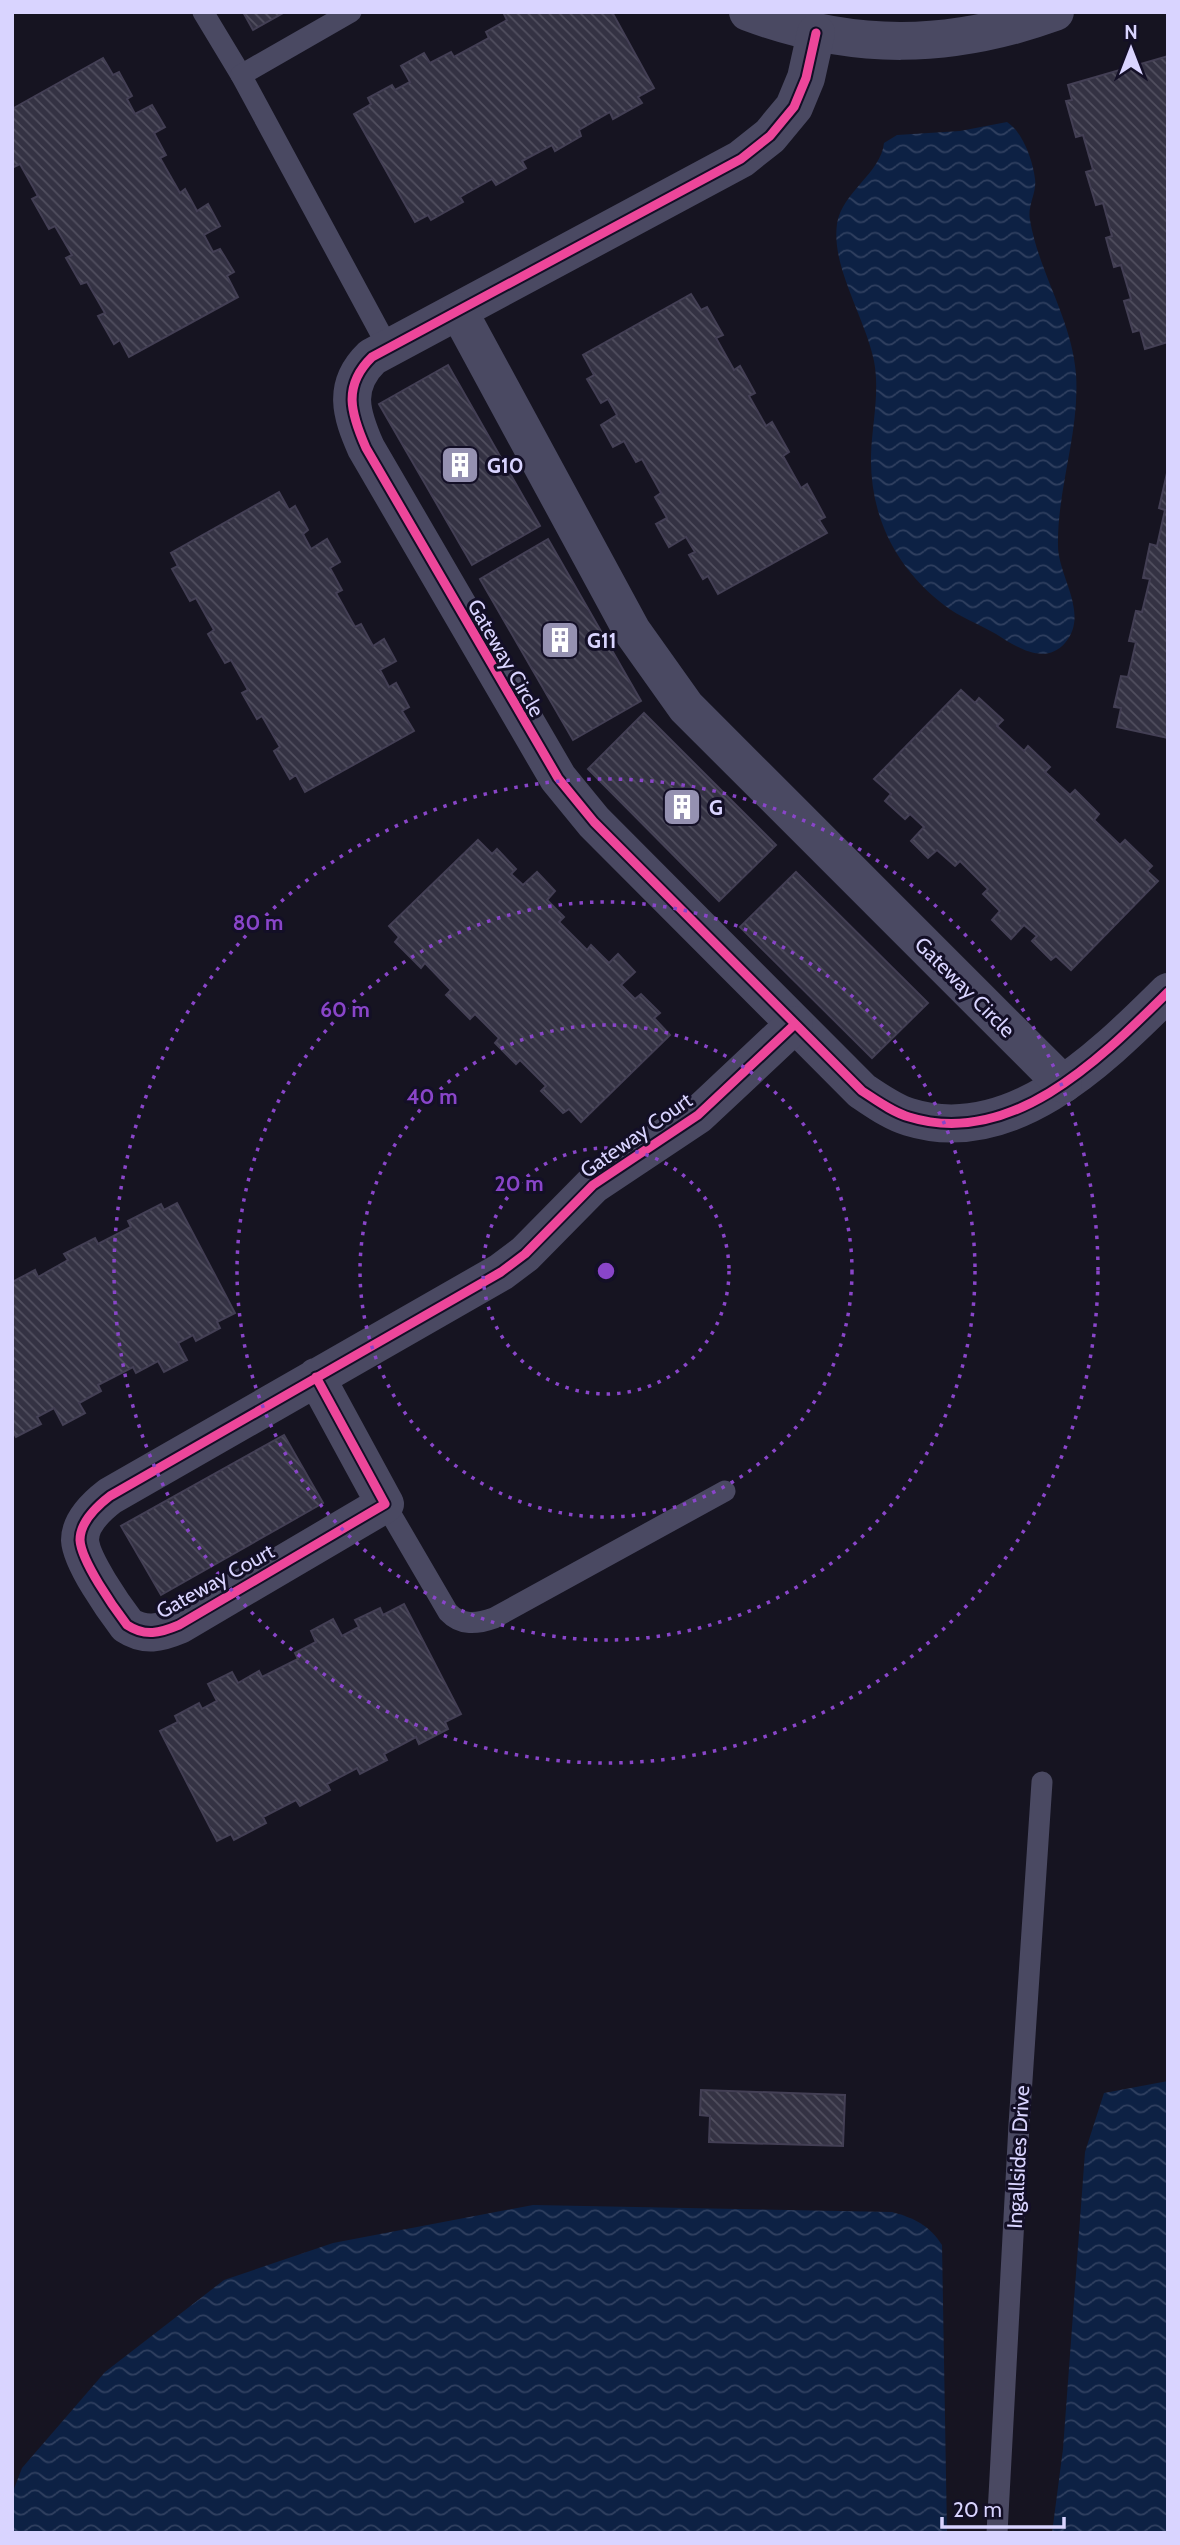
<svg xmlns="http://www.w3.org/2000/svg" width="1180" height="2545" viewBox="0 0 1180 2545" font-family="Cabin,sans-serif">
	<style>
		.water { fill: url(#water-waves) }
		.building { fill: url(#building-back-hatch); stroke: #433f54; stroke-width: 2 }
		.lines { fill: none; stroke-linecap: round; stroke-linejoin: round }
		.service { stroke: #4a4962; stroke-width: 21 }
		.minor { stroke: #4a4962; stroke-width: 38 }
		.cycleway-casing { stroke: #130f26; stroke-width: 13 }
		.cycleway { stroke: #ed469a; stroke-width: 9 }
		.ring { fill: none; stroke: #8945c9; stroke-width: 3.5; stroke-dasharray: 3.5 7 }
		.labels { text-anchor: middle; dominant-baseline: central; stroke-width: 6; stroke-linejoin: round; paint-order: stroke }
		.poi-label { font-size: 21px; font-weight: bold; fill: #d9d4ff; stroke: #130f26; text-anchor: start }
		.street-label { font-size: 21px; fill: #d9d4ff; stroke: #130f26 }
		.centre { fill: #8945c9; stroke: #130f26; stroke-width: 3.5 }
		.ring-label { font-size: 21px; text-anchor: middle; font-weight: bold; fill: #8945c9; stroke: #130f26; stroke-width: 6; stroke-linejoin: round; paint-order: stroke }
	</style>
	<defs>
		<pattern id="water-waves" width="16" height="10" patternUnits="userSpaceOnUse" patternTransform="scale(1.75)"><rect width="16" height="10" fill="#0d2144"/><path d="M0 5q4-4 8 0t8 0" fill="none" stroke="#304060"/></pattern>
		<pattern id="building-back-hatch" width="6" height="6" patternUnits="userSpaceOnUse" patternTransform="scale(1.75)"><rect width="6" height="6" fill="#343243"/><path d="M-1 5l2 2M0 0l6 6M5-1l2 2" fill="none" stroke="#514f5f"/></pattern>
	</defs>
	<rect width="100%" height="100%" fill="#161421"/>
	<g class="water">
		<path d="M1007,122c16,10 26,39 28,57 2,14 -8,27 -5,41 9,53 42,100 46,154 4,58 -19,114 -18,172 0,30 32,68 7,97 -20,23 -49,4 -69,-9 -17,-10 -37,-17 -52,-29 -48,-37 -74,-88 -73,-149 1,-32 9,-63 3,-95 -9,-44 -43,-94 -37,-137 5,-32 44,-51 47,-81l13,-8 63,-4z"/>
		<path d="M1168,2081v452h-116l11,-84 22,-297 19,-59z"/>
		<path d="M533,2205l359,7c22,6 37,13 50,33l5,288h-935v-39l10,-26 83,-96 119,-92 109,-37z"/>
	</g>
	<g class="building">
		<path d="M243,12h42l-32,18z"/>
		<path d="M503,12h109l42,76 -16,9 4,6 -29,16 -3,-7 -31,18 2,6 -26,15 -3,-6 -30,16 4,7 -30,17 -4,-6 -32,18 3,5 -32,18 -3,-5 -13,7 -61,-108 17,-10 -3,-6 24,-13 3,5 15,-8 -9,-16 23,-13 6,10 21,-11 3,5 35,-19 -3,-6 21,-12z"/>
		<path d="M1168,56v286l-23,7 -5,-19 -7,2 -9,-31 7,-2 -10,-34 -7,2 -8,-29 6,-2 -9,-33 -7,2 -10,-33 7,-2 -10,-35 -7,2 -10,-36 6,-1 -4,-15z"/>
		<path d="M103,58l10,17 6,-3 13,24 -5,3 8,15 17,-9 13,22 -11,6 12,22 -6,3 20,35 5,-4 12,22 11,-7 12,22 -16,9 9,17 7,-3 14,23 -7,4 11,21 -109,60 -9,-17 -6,4 -16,-28 7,-3 -18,-31 -6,2 -15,-26 6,-3 -17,-29 -6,3 -17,-30 6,-3 -18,-32 -6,3 -2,-4v-54z"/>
		<path d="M691,294l10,16 6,-3 16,28 -7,3 18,32 6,-4 15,27 -6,3 17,30 6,-4 17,30 -6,4 18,32 6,-4 18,33 -6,3 8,13 -109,61 -10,-18 -5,3 -14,-24 6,-3 -9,-15 -17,10 -13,-23 11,-6 -12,-21 6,-4 -19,-34 -6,3 -12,-21 -11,6 -12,-22 16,-10 -9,-16 -7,4 -14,-24 7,-4 -11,-20z"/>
		<path d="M448,365l92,161 -68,39 -93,-161z"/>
		<path d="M1167,473h1v265l-51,-11 4,-19 -7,-1 7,-31 7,1 8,-35 -7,-1 7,-30 6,1 8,-33 -7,-1 7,-34 7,2 8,-36 -6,-2z"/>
		<path d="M279,492l10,18 6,-4 13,24 -5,4 8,15 16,-10 13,23 -10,6 12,22 -6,3 19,34 6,-3 12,22 11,-7 12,22 -16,9 9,17 7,-4 13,24 -7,4 12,20 -109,61 -9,-17 -6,4 -16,-28 6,-4 -18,-31 -5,3 -15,-26 6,-3 -17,-30 -6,3 -17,-29 6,-4 -18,-32 -6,3 -18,-32 6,-3 -7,-13z"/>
		<path d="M548,539l93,162 -68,39 -93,-161z"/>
		<path d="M961,690l14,13 4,-5 24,22 -6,6 27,25 4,-5 22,21 -5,5 25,23 5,-5 24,24 -5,6 26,25 5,-5 27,26 -5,5 11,10 -87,89 -15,-14 -5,4 -19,-19 5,-5 -13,-11 -13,14 -19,-19 8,-9 -17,-17 5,-5 -28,-28 -5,5 -18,-16 -9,8 -17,-17 13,-14 -14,-13 -5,5 -20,-18 6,-7 -17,-15z"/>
		<path d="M644,713l132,132 -57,56 -131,-132z"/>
		<path d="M478,840l14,14 5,-5 19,20 -5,5 12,11 14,-13 18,19 -8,9 17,17 -5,5 28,28 4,-5 18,18 9,-9 17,18 -14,13 14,14 6,-5 19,19 -6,5 16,17 -89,87 -12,-13 -6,4 -22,-22 5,-5 -26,-26 -4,4 -21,-21 4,-5 -24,-24 -5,5 -24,-24 5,-5 -26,-27 -4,5 -26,-26 4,-5 -10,-11z"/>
		<path d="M796,872l132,131 -56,55 -132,-131z"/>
		<path d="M177,1203l58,110 -18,9 3,6 -24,13 -3,-6 -15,8 9,17 -23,12 -6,-11 -22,12 -3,-6 -35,18 3,6 -22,12 6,10 -22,12 -9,-17 -17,9 4,7 -25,13 -4,-7v-148l23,-12 3,7 30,-17 -4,-6 31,-16 3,6 33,-17 -3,-6 33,-17 3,6z"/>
		<path d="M284,1435l39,68 -162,92 -40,-69z"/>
		<path d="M404,1604l57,110 -16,8 3,7 -29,15 -3,-7 -32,17 3,6 -27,14 -3,-6 -30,16 3,6 -30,16 -4,-6 -33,17 3,6 -32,17 -3,-6 -14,7 -57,-110 18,-9 -3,-6 24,-13 3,6 15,-8 -9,-17 24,-12 6,11 21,-12 3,6 36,-18 -3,-6 21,-11 -5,-11 22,-12 9,17 17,-9 -4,-7 25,-12 3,7z"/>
		<path d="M701,2090l144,5 -2,51 -134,-4 1,-26 -10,-1z"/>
	</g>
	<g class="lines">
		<g class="service">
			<path d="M203,12l38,63"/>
			<path d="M351,12l-110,63 148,274"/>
			<path d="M385,1504l63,108c13,14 29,12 46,6l231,-127"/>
			<path d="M997,2533l22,-408 23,-343"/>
		</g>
		<g class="minor">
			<path d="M748,12c104,39 202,38 307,0"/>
			<path d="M816,33l-10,45 -12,29 -24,29 -29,23 -369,198c-30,29 -21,57 -6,91l192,330 36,44 268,269c14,9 30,21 47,26 103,32 193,-60 259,-125"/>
			<path d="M459,312l173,319 54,76 377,377"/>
			<path d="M316,1377l69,127 -206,121c-19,8 -34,12 -52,0 -13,-17 -46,-64 -47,-85 0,-18 17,-34 30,-44l391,-224 24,-18 68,-69 105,-70 96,-90"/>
		</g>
		<g class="cycleway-casing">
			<g id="cycleway">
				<path d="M816,33l-10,45 -12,29 -24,29 -29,23 -369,198c-30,29 -21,57 -6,91l192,330 36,44 268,269c14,9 30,21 47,26 103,32 193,-60 259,-125"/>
				<path d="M316,1377l69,127 -206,121c-19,8 -34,12 -52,0 -13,-17 -46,-64 -47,-85 0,-18 17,-34 30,-44l391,-224 24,-18 68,-69 105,-70 96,-90"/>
			</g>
		</g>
		<use href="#cycleway" class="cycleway"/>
	</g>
	<g class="ring">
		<circle cx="606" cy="1271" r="123"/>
		<circle cx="606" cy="1271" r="246"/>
		<circle cx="606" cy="1271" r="369"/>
		<circle cx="606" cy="1271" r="492"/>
	</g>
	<defs>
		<g id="building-square" transform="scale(2.0125)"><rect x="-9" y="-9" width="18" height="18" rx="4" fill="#9591b1" stroke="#130f26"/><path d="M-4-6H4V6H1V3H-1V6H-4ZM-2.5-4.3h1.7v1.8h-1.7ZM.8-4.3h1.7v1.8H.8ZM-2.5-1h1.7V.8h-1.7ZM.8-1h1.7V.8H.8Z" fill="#fff"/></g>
	</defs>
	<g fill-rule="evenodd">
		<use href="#building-square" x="460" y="465"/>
		<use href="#building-square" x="560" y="640"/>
		<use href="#building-square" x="682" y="807"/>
	</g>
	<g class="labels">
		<g class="poi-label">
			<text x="487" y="465">G10</text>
			<text x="587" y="640">G11</text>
			<text x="709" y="807">G</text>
		</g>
		<g class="street-label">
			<text transform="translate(506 658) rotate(60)">Gateway Circle</text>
			<text transform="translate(965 987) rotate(45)">Gateway Circle</text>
			<text transform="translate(636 1135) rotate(-35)">Gateway Court</text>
			<text transform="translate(215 1581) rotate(-29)">Gateway Court</text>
			<text transform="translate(1018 2157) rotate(-87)">Ingallsides Drive</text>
		</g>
	</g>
	<circle cx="606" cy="1271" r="10" class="centre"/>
	<g class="ring-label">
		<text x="258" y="930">80 m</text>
		<text x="345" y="1017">60 m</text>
		<text x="432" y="1104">40 m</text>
		<text x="519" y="1191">20 m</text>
	</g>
	<rect width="1180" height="2545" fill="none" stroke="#d9d4ff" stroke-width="28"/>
	<g transform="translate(1131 49)" stroke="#130f26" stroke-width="5" paint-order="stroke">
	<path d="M0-5L12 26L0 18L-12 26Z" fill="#d9d4ff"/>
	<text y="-10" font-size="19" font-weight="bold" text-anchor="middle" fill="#d9d4ff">N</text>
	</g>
	<path d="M942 2517v10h122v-10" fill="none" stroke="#d9d4ff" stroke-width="3.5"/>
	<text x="953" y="2517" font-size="21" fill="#d9d4ff" stroke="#130f26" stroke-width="5" paint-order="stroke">20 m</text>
</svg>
